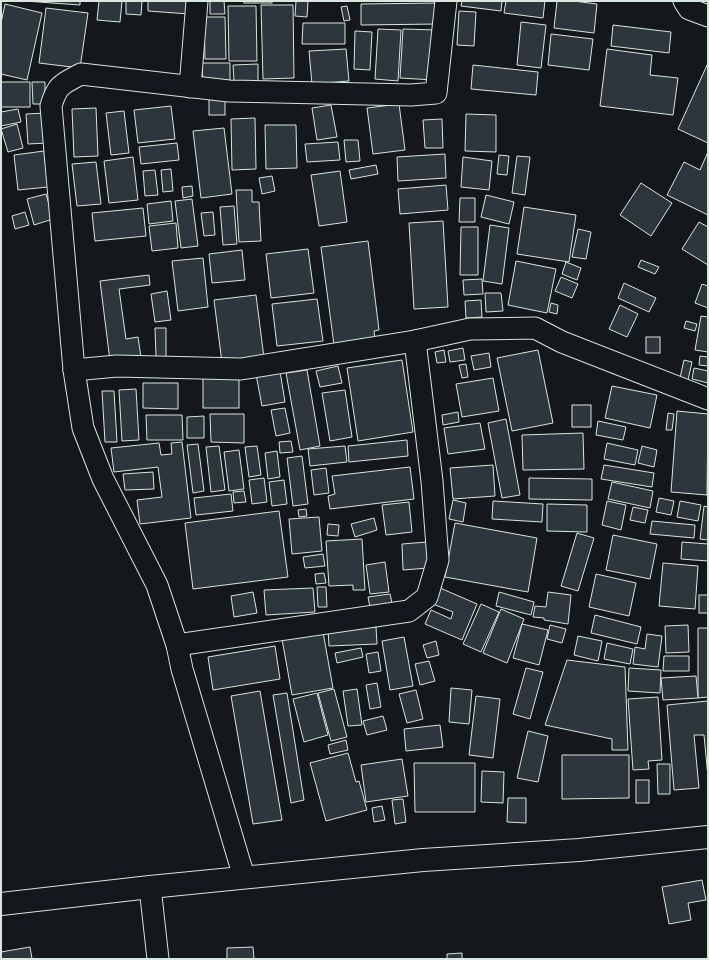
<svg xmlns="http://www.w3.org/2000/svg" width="709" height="960" viewBox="0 0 709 960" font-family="'Alegreya Sans',sans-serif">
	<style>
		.building { fill: #2c363c; stroke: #d8e6dc }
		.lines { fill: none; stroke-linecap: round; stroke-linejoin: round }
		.minor-casing { stroke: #d8e6dc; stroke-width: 23 }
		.tertiary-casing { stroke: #d8e6dc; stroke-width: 24 }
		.minor { stroke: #14181c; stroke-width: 21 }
		.tertiary { stroke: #14181c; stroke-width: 22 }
	</style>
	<rect width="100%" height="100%" fill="#14181c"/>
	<g class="building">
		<path d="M25,1h55v4z"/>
		<path d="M99,1h23l-2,21 -23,-2z"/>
		<path d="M126,1h16l-1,14 -15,-1z"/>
		<path d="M148,1h42l-1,13 -41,-3z"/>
		<path d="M210,1h14l1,13h-15z"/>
		<rect x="244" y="1" width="28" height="2"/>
		<path d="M296,1h12l-1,16 -12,-1z"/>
		<path d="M462,1h40l-1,10 -40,-5z"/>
		<path d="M506,1h39l-2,17 -39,-5z"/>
		<path d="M557,1h17l23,3 -3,29 -40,-5z"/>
		<path d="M438,3v21l-77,1v-21z"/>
		<path d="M5,4l37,9 -15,67 -26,-6v-51z"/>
		<path d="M261,5h32l1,73 -31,1z"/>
		<path d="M228,6h28l1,55h-28z"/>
		<path d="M347,6l3,14 -6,1 -3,-14z"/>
		<path d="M46,8l42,5 -8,55 -41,-5z"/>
		<path d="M459,11l17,1 -2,34 -17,-1z"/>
		<path d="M204,17h21l1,42h-21z"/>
		<path d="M521,22l25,3 -5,43 -24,-3z"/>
		<path d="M303,23h42v21h-43z"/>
		<path d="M613,25l58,7 -2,21 -58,-7z"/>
		<path d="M378,29l23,1 -3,51 -23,-2z"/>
		<path d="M403,29l33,1 -2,50 -34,-2z"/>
		<path d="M355,31l17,1 -2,38 -16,-1z"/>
		<path d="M551,34l42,5 -4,31 -41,-5z"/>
		<path d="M346,49l3,32 -37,3 -3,-33z"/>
		<path d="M607,49l45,6 -2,20 28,3 -5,37 -73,-9z"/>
		<path d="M202,63h28v20h-27z"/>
		<path d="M708,63v80l-30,-14z"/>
		<path d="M258,64v17h-24l-1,-16z"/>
		<path d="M473,65l65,7 -2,23 -65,-6z"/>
		<rect x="1" y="82" width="29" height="25"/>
		<path d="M32,82h13v22h-12z"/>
		<rect x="209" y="97" width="16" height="18"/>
		<path d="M399,104l6,46 -32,4 -6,-46z"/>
		<path d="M331,105l6,32 -20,3 -5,-32z"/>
		<path d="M171,106l4,33 -37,4 -4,-33z"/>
		<path d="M96,108l2,48 -24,1 -2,-48z"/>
		<path d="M18,109l3,13 -20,4v-14z"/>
		<path d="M124,111l5,42 -18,2 -5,-42z"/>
		<path d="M46,113l1,30 -19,1 -2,-30z"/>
		<path d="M466,114l30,1v37l-31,-1z"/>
		<path d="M255,118l1,51 -24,1 -1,-51z"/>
		<path d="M442,119l1,29h-18l-2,-28z"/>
		<path d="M17,124l6,24 -15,4 -7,-23z"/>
		<path d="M265,125h31l1,43 -31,1z"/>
		<path d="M224,128l8,66 -31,4 -8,-67z"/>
		<path d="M344,140h14l2,21 -14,1z"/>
		<path d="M338,142l2,18 -33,2 -2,-18z"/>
		<path d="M177,143l2,17 -38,4 -2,-17z"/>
		<path d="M44,151l4,36 -30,3 -4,-35z"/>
		<path d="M708,152v63l-41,-20 17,-33 16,8z"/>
		<path d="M445,154l1,24 -48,3 -1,-24z"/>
		<path d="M499,155l10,1 -2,19 -10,-1z"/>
		<path d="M517,156l13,1 -5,38 -13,-2z"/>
		<path d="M133,157l5,43 -29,3 -5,-42z"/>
		<path d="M463,157l29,4 -3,29 -28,-3z"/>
		<path d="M96,162l5,42 -24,2 -5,-42z"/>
		<path d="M376,165l2,9 -27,5 -2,-9z"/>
		<path d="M171,169l2,22 -10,1 -2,-22z"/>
		<path d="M155,170l3,25 -13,1 -2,-25z"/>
		<path d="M340,171l7,51 -28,4 -8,-51z"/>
		<path d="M272,176l3,15 -13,3 -3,-16z"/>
		<path d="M641,183l31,20 -21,33 -31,-21z"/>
		<path d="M446,185l2,25 -48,4 -2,-25z"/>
		<path d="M192,186l1,10 -10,2 -1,-11z"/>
		<path d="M236,190h16v12h7l2,39 -22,1z"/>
		<path d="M46,194l7,25 -19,6 -7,-26z"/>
		<path d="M486,195l28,7 -5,22 -28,-7z"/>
		<path d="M460,198h15v24h-16z"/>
		<path d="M192,199l6,47 -17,2 -6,-47z"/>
		<path d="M171,201l2,20 -24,3 -2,-20z"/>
		<path d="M234,206l3,38 -14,1 -3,-38z"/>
		<path d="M524,207l52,8 -7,47 -52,-8z"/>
		<path d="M143,208l3,28 -51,5 -3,-28z"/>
		<path d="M25,212l4,13 -14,4 -3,-13z"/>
		<path d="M213,212l2,23 -11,1 -3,-23z"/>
		<path d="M443,221l5,86 -34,2 -5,-86z"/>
		<path d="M699,222l9,5v38l-26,-16z"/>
		<path d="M176,223l2,25 -26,3 -3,-25z"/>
		<path d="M490,225l19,3 -7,56 -19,-3z"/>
		<path d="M461,227h17v48h-18z"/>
		<path d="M578,229l13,3 -5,27 -14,-2z"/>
		<path d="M368,241l11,89 -5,1 1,9 -41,5 -13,-98z"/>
		<path d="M308,249l6,44 -43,5 -5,-44z"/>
		<path d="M242,250l3,30 -33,3 -3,-29z"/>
		<path d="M203,258l5,49 -30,4 -6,-50z"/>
		<path d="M641,260l18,7 -4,7 -17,-7z"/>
		<path d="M516,261l40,8 -9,44 -39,-8z"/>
		<path d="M566,262l15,6 -4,12 -15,-6z"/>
		<path d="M149,275l1,10 -31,4 7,50 12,-2 3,20 -31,4 -10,-80z"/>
		<path d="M561,277l17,7 -6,14 -17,-7z"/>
		<path d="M482,279l1,15 -19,1 -1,-15z"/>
		<path d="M624,283l32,15 -7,14 -31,-14z"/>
		<path d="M702,284l6,2v22l-13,-5z"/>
		<path d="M167,291l4,29 -16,2 -4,-28z"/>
		<path d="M485,293h16l2,18 -17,1z"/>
		<path d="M256,295l8,63 -42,5 -8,-63z"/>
		<path d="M317,299l6,42 -46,5 -5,-42z"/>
		<path d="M481,300l1,17 -16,1 -1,-17z"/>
		<path d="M551,303l7,2 -1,9 -8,-2z"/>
		<path d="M620,305l18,9 -11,23 -18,-8z"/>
		<path d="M701,316l7,1v35l-13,-2z"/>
		<path d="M686,321l11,3 -2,7 -11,-3z"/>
		<path d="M155,328h11v29h-10z"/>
		<rect x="646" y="337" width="14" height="16"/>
		<path d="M463,348l2,12 -15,2 -2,-11z"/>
		<path d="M444,350l2,12 -9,1 -2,-11z"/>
		<path d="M538,350l15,73 -41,8 -15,-73z"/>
		<path d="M489,353l2,14 -17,3 -3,-14z"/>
		<path d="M700,356l8,1v9l-9,-1z"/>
		<path d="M402,360l11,72 -55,9 -11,-73z"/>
		<path d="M684,360l8,2 -4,18 -8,-2z"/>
		<path d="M466,364l2,13 -6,1 -3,-13z"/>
		<path d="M279,365l6,37 -23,4 -7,-37z"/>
		<path d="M338,366l4,17 -22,4 -4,-16z"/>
		<path d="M694,368l14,3v12l-16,-4z"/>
		<path d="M307,370l13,76 -20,4 -14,-77z"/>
		<rect x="203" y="376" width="36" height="32"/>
		<path d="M493,378l6,33 -37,6 -6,-33z"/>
		<path d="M143,383h35v26l-35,-1z"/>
		<path d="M612,386l45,9 -7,33 -45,-10z"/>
		<path d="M136,389l3,51 -17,1 -3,-51z"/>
		<path d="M345,390l7,47 -22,4 -8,-48z"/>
		<path d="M102,391h12l3,51h-12z"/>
		<rect x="572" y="405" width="19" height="22"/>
		<path d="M285,408l5,25 -14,3 -5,-26z"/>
		<path d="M677,411l31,3 -1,81 -36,-3z"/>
		<path d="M458,412l1,10 -16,3 -1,-10z"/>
		<path d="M668,413l6,1 -2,16h-6z"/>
		<path d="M210,414h34v29l-33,-1z"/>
		<path d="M146,415h36l1,25h-36z"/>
		<path d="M204,416v22h-17v-21z"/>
		<path d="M506,419l14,76 -18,3 -14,-75z"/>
		<path d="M598,421l28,6 -3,13 -27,-5z"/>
		<path d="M480,423l5,26 -37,5 -4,-26z"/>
		<path d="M583,433l1,36 -61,1 -1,-35z"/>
		<path d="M407,440l1,16 -59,6 -1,-16z"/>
		<path d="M291,441l2,11 -13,1 -1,-11z"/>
		<path d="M182,442l9,76 -51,6 -3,-24 25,-3 -4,-30 -44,5 -3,-24 48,-5 2,12 11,-1 -1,-11z"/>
		<path d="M607,443l31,7 -3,15 -31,-6z"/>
		<path d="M198,444l6,47 -11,2 -6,-48z"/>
		<path d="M219,446l6,44 -14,2 -5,-45z"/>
		<path d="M257,446l4,29 -12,2 -4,-30z"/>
		<path d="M345,446l2,16 -37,4 -2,-17z"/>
		<path d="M642,446l15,4 -3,17 -16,-4z"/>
		<path d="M239,450l5,39 -15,2 -5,-39z"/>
		<path d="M277,451l3,26 -12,2 -3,-26z"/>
		<path d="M302,456l6,48 -15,2 -6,-48z"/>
		<path d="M493,465l2,31 -42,3 -3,-31z"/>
		<path d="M604,465l50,8 -2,14 -51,-8z"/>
		<path d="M410,467l4,32 -84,10 -2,-13 7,-2 -3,-18z"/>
		<path d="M326,468l3,25 -15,2 -3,-25z"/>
		<path d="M153,472l1,17 -29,1 -2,-16z"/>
		<path d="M264,478l3,24 -15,2 -3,-24z"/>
		<path d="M529,478l63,1v21l-63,-1z"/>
		<path d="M284,480l3,24 -15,2 -3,-24z"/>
		<path d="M612,482l41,9 -3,17 -42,-9z"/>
		<path d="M244,491l2,11 -12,1 -1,-11z"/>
		<path d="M231,494l2,17 -37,4 -2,-17z"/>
		<path d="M659,498l15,3 -3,14 -15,-3z"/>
		<path d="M453,500l13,3 -3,19 -14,-3z"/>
		<path d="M493,501l50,3 -1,18 -50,-3z"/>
		<path d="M607,501l19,4 -5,25 -19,-5z"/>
		<path d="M680,501l21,4 -3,16 -21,-4z"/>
		<path d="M409,502l3,30 -26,3 -4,-30z"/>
		<path d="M547,504l40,1v27l-40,-1z"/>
		<path d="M704,506l4,1v33l-8,-1z"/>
		<path d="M633,507l15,3 -3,13 -15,-3z"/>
		<path d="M306,509l1,7 -8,1 -1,-7z"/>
		<path d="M279,511l9,66 -95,12 -8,-66z"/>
		<path d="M319,517l3,34 -30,3 -3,-35z"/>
		<path d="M374,518l3,12 -22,7 -4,-13z"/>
		<path d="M652,521l43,4 -1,13 -44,-4z"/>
		<path d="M455,523l82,15 -9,54 -83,-15z"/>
		<path d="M328,524l11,1 -1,11 -11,-1z"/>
		<path d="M577,533l17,5 -16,53 -17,-5z"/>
		<path d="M613,535l44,9 -7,35 -44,-9z"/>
		<path d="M362,539l3,51h-12v-5l-24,1 -3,-45z"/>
		<path d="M427,542l1,26 -25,2 -1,-26z"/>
		<path d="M682,542l26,2v17l-27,-2z"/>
		<path d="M323,554l2,12 -20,2 -2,-11z"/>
		<path d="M385,562l4,30 -19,2 -4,-29z"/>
		<path d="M663,563l35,3 -3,43 -36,-3z"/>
		<path d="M324,573l2,10 -10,1 -1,-10z"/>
		<path d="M596,574l40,9 -7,33 -40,-9z"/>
		<path d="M317,587h9l1,20h-9z"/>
		<path d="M313,588l2,24 -49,3 -2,-25z"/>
		<path d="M440,588l37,16 -15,36 -37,-16 6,-14 20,9 2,-7 -20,-8z"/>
		<path d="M253,592l4,21 -23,4 -3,-21z"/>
		<path d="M499,592l35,10 -3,13 -35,-9z"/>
		<path d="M548,592l23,3 -3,29 -24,-4v-2l-11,-1 2,-11 11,1z"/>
		<path d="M390,594l2,9 -22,4 -2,-10z"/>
		<rect x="699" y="595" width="9" height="18"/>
		<path d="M481,604l18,8 -18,40 -18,-8z"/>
		<path d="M501,609l23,10 -17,44 -24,-10z"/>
		<path d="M595,615l46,12 -4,17 -46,-11z"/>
		<path d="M522,624l26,6 -9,35 -26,-7z"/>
		<path d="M550,625l16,4 -4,14 -15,-4z"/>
		<path d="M688,625l1,27 -23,1 -1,-27z"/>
		<path d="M376,627l1,17 -48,2 -1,-16z"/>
		<path d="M698,628h10v69l-10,1z"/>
		<path d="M323,632l10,56 -41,7 -10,-56z"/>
		<path d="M647,634l15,2 -4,31 -25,-3 2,-17 10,2z"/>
		<path d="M578,636l24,5 -4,20 -24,-6z"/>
		<path d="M404,637l9,49 -23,4 -8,-49z"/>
		<path d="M436,641l3,14 -12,3 -4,-13z"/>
		<path d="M607,643l26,6 -3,15 -26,-5z"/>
		<path d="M275,646l5,33 -67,11 -5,-33z"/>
		<path d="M361,648l2,9 -26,6 -2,-10z"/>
		<path d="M378,652l3,19 -12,2 -3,-19z"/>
		<path d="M664,656h25v15h-26z"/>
		<path d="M567,660l58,7 3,83h-16v-11l-67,-14z"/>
		<path d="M429,661l6,20 -15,4 -5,-21z"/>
		<path d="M526,668l17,4 -13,47 -17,-5z"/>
		<path d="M629,668l32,2 -1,23 -32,-2z"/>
		<path d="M696,676l2,22 -35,2 -2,-22z"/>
		<path d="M377,683l4,24 -11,2 -4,-24z"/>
		<path d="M451,688l21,2 -3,34 -20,-2z"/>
		<path d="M334,689l13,48 -16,4 -13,-48z"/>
		<path d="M357,689l5,36 -14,1 -5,-35z"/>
		<path d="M416,690l7,29 -16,4 -8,-29z"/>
		<path d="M260,691l22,129 -29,4 -22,-128z"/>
		<path d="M287,693l17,107 -13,3 -18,-108z"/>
		<path d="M317,693l11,42 -24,7 -11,-43z"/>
		<path d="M476,696l24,3 -7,59 -24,-3z"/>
		<path d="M658,697l4,63 -14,1 1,8 -16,1 -5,-71z"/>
		<path d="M708,701v76l-4,-42h-10l5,53 -25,2 -7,-85z"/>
		<path d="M383,716l4,14 -20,5 -4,-14z"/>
		<path d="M440,725l3,22 -37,4 -2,-22z"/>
		<path d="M528,731l20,5 -10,46 -21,-4z"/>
		<path d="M346,740l2,10 -18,4 -2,-9z"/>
		<path d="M348,753l8,29 3,-1 8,29 -41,11 -16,-58z"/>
		<path d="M562,755h67v43l-67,1z"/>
		<path d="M402,759l6,37 -42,6 -5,-37z"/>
		<path d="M414,763h61v49h-60z"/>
		<path d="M657,764h13v30h-12z"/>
		<path d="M482,771l22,1 -1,31 -22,-1z"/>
		<rect x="636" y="780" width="13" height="23"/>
		<path d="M508,798h18v25l-19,-1z"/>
		<path d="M403,799l3,23 -11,2 -3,-24z"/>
		<path d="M382,806l3,14 -11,2 -2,-14z"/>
		<path d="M702,880l4,20 -18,3 3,17 -22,4 -7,-37z"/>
		<path d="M30,947l2,12h-31v-7z"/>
		<path d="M253,947l1,12h-27v-11z"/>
		<path d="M462,953v6h-15v-5z"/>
	</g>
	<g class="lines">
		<g class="minor-casing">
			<g id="minor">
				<path d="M684,1l5,8 19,7"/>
				<path d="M190,87l7,-86"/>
				<path d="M74,370l43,-4 124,3 174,-28 55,-12 65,-1 27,14 146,57"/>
				<path d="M177,645l232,-34 18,-14 11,-37 -6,-79 -17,-140"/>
				<path d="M244,877l-62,-208 -5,-24 -20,-60 -54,-106 -20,-51 -9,-58 -23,-264c6,-21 11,-22 30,-32l148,17 182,4 25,-2 10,-92"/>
				<path d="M150,887l8,72"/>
			</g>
		</g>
		<g class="tertiary-casing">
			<path id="tertiary" d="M1,904l149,-17 273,-27 156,-10 129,-13"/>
		</g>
		<use href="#minor" class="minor"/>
		<use href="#tertiary" class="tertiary"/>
	</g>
	<rect width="709" height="960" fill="none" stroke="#d8e6dc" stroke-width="4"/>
</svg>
